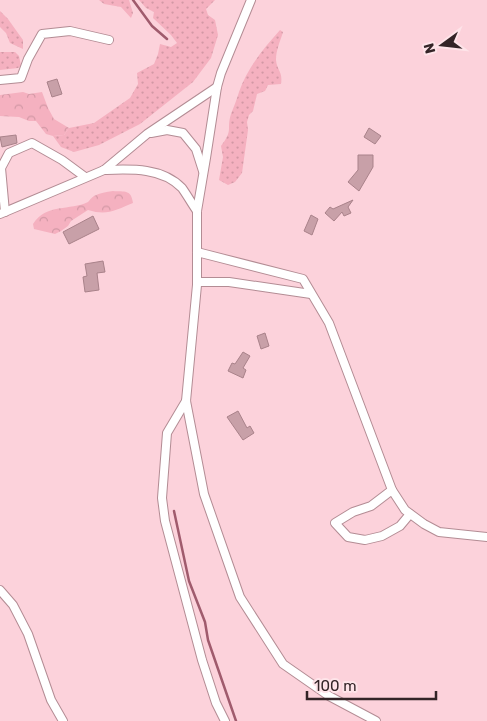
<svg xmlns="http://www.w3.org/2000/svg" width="487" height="721" viewBox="0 0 487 721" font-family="Rubik,sans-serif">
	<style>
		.grass { fill: url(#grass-dots) }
		.forest { fill: url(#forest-crowns) }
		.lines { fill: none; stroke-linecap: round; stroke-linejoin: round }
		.stream { stroke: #a05b6d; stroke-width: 2.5 }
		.building { fill: #c8a0a8; stroke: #a9828a }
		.street-casing { stroke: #b38c94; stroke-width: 10 }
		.street { stroke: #fff; stroke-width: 8 }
	</style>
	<defs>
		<pattern id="grass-dots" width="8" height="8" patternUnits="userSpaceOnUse" patternTransform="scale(1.25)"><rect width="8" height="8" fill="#f5b1c0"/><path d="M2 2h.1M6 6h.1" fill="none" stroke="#d298a5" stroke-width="1.8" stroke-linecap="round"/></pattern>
		<pattern id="forest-crowns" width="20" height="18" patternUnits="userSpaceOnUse" patternTransform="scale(1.25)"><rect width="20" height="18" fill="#f5b1c0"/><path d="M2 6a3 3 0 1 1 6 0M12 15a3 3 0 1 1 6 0" fill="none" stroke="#d298a5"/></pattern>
	</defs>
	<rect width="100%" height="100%" fill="#fcd2db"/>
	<g class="grass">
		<path d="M99,0h30l4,13 -2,5 -10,-11 -17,-3z"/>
		<path d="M139,0h76l-9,9 2,6 7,5 3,15 -7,23 -18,24 -53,42 -41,21 -25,7 -13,-5 -8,-11 11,-1 5,-7 25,-5 36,-25 8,-14 -1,-11 17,-9 4,-10 2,-10 11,3 6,-4 -6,-8 -18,-17 1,-6 -8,-4z"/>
		<path d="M0,11l8,8 15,21v9l-13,-6 -4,-10 -6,-6z"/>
		<path d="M280,30l3,2c-3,10 -7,18 -7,28 1,11 7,11 5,24l-13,1 -3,6 -8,3 -4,17 -4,4 -2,7 1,8 -6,43 -7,9 -7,3 -9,-5 4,-23 -2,-11c13,-17 5,-16 10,-32 3,-8 6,-15 8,-22 8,-24 25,-44 41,-62z"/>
		<path d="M0,52h15l4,4 2,10 -3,2 -18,2z"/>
	</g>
	<g class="forest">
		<path d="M23,92l6,2 13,-2 6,16 6,11 15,9 -5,7 -11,1 -7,-2 -10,-13h-7l-10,-4 -19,-1v-21z"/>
		<path d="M113,191c12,1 18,-2 20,12 -17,7 -26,13 -45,7l-17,11 -3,5 -7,5 -6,3 -21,-5 -1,-5c13,-21 37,-13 55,-22 2,-2 3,-4 6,-6 6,-3 12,-4 19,-5z"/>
	</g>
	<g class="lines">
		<g class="stream">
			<path d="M133,0l19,26 15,13"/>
			<path d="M174,511l15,70 16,41 3,18 28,81"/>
		</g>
	</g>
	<g class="building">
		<path d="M57,79l5,15 -10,3 -5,-15z"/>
		<path d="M369,128l12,8 -6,8 -11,-7z"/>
		<path d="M16,135l1,8 -15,4 -2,-10z"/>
		<path d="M358,155h15v12l-14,24 -11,-9 10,-12z"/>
		<path d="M353,200l-5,7 3,6 -7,3 -2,-4 -8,9 -9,-8 5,-6 3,2z"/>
		<path d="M311,215l7,4 -6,16 -8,-4z"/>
		<path d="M93,216l6,13 -30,15 -6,-12z"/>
		<path d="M103,261l2,11 -8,1 2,17 -14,2 -2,-15 4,-1 -2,-12z"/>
		<path d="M265,333l4,13 -8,3 -4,-13z"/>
		<path d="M243,352l7,4 -7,12 3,2 -3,8 -15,-7 4,-8 3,1z"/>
		<path d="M238,411l9,17 3,-2 4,7 -11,7 -16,-23z"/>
	</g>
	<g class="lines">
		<g class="street-casing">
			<g id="street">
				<path d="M251,0l-30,73 -4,14 -11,71 -9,53v74l-11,116 18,93 36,103 43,67 46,32 47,25"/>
				<path d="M0,80l21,-2 7,-19 14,-25 28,-3 39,9"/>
				<path d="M151,133l16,-3 16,3 13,16 7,22"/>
				<path d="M104,170c26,-1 58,-3 78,18 5,7 10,16 15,23"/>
				<path d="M5,212l-4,-44 8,-15 23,-10 30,17 23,17"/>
				<path d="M0,214l104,-44 43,-36 70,-47"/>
				<path d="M197,252l106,27 26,44 63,167 13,20 19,14 15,8 48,5"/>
				<path d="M197,282h32l82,12"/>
				<path d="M186,401l-19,32 -5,65 3,23 37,139 14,43 9,18"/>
				<path d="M392,490l-21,16 -18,6 -18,11 13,14 17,3 17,-4 18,-10 10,-12"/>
				<path d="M0,590l13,15 15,29 23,66 12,21"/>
			</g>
		</g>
		<use href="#street" class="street"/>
	</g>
	<g transform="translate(442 45) rotate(255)" stroke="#fee4e9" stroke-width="4" paint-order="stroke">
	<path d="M0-4L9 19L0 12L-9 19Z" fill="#332427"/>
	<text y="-8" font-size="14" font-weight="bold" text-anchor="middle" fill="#332427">N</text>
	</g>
	<path d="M307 691v8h129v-8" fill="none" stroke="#332427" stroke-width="2.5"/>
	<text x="314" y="691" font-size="15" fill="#332427" stroke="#fee4e9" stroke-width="4" paint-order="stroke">100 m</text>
</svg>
